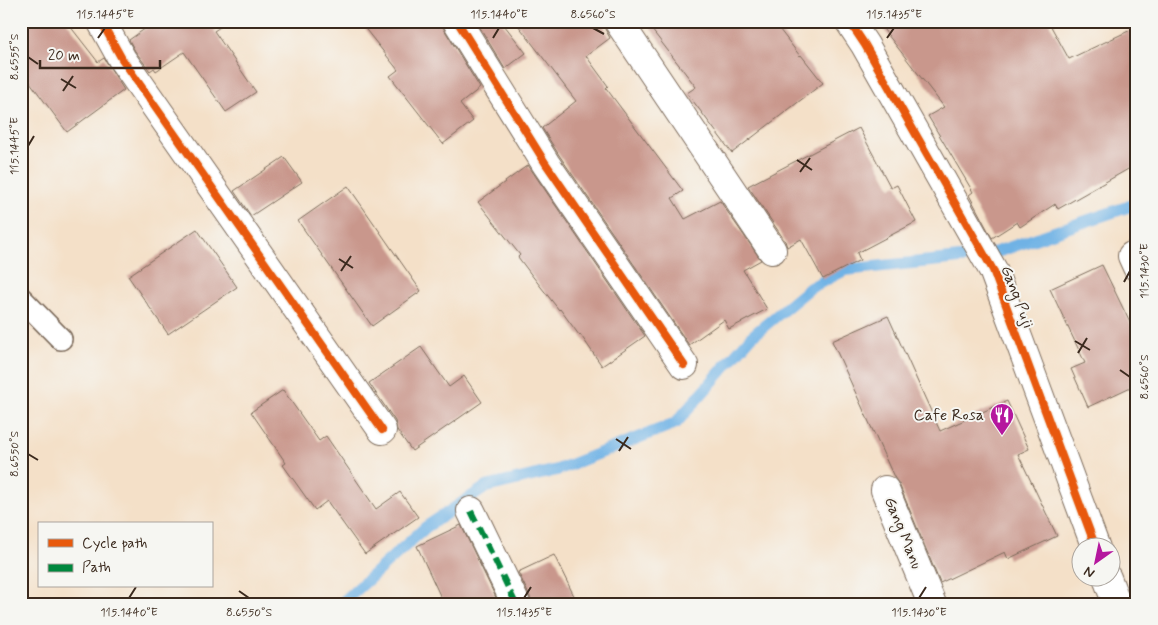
<svg xmlns="http://www.w3.org/2000/svg" width="1158" height="625" viewBox="0 0 1158 625" font-family="Mynerve,sans-serif">
	<style>
		.lines { fill: none; stroke-linecap: round; stroke-linejoin: round }
		.stream { stroke: #70b2e5; stroke-width: 12 }
		.building { fill: #c9978c }
		.service-casing { stroke: #7c6a5a; stroke-width: 24 }
		.minor-casing { stroke: #7c6a5a; stroke-width: 30 }
		.tertiary-casing { stroke: #7c6a5a; stroke-width: 30 }
		.service { stroke: #fff; stroke-width: 21 }
		.minor { stroke: #fff; stroke-width: 28 }
		.tertiary { stroke: #fff; stroke-width: 28 }
		.quiet { stroke: #00873e; stroke-width: 6; stroke-dasharray: 12 6; stroke-linecap: butt }
		.cycleway-casing { stroke: #f6f6f2; stroke-width: 11 }
		.cycleway { stroke: #e8590c; stroke-width: 8 }
		.ticks { fill: none; stroke: #3b2a1e; stroke-width: 2 }
		.labels { text-anchor: middle; dominant-baseline: central; stroke-width: 4; stroke-linejoin: round; paint-order: stroke }
		.street-label { font-size: 16px; fill: #3b2a1e; stroke: #f6f6f2 }
		.poi-label { font-size: 16px; fill: #3b2a1e; stroke: #f6f6f2; text-anchor: end }
		.neatline { fill: none; stroke: #3b2a1e; stroke-width: 2 }
		.ticks-label { font-size: 12px; text-anchor: middle; fill: #3b2a1e }
	</style>
	<rect width="100%" height="100%" fill="#f6f6f2"/>
	<filter id="ink" filterUnits="userSpaceOnUse"><feTurbulence type="fractalNoise" baseFrequency=".02" numOctaves="2"/><feDisplacementMap in="SourceGraphic" scale="10" xChannelSelector="R" yChannelSelector="G"/><feConvolveMatrix kernelMatrix="1 2 1 2 8 2 1 2 1" color-interpolation-filters="sRGB"/></filter>
	<filter id="wash" filterUnits="userSpaceOnUse"><feTurbulence type="fractalNoise" baseFrequency=".0096" numOctaves="4" result="noise"/><feDisplacementMap in="SourceGraphic" scale="20" xChannelSelector="R" yChannelSelector="G"/><feGaussianBlur stdDeviation="1.12" result="paint"/><feColorMatrix in="noise" values="0 0 0 0 0 0 0 0 0 0 0 0 0 0 0 0 0 1.4 0 .05"/><feComposite in="paint" operator="in"/></filter>
	<g filter="url(#wash)">
		<rect width="100%" height="100%" fill="#f4e0c8"/>
		<g class="lines">
			<path class="stream" d="M341,604l85,-77 60,-40 71,-17 119,-47 75,-86 59,-49 35,-18 143,-15 142,-49 7,-3"/>
		</g>
		<g id="blocks">
			<g class="building">
				<path d="M21,21h45l32,41 6,-4 20,32 -57,42 -46,-62z"/>
				<path d="M156,21h73l-15,10 42,61 -30,20 -42,-60 -28,19 -2,-3 -4,3 -15,-20 -6,-11z"/>
				<path d="M359,21h82l3,8 36,59 -20,16 13,17 -30,23 -53,-68 8,-6z"/>
				<path d="M476,21h25l25,32 -21,16z"/>
				<path d="M515,21h88l2,8 5,9 -24,18 22,30 -2,2 77,103 -11,7 13,21 35,-18 41,59 -18,10 24,39 -38,20 -5,-9 -35,25 -130,-190 -17,-27 34,-27z"/>
				<path d="M645,21h128l27,35 1,-1 22,28 -91,70 -45,-60 9,-6z"/>
				<path d="M877,21h171l21,38 68,-32v137l-79,45 -3,-5 -35,23 -3,-5 -25,16 -23,-43 4,-3 -45,-76 16,-9z"/>
				<path d="M859,128l32,60 6,-3 19,37 -59,31 3,7 -37,19 -22,-40 -14,8 -2,-6 -37,-55z"/>
				<path d="M284,157l18,25 -51,34 -17,-25z"/>
				<path d="M528,165l117,171 -43,30 -22,-32 -1,1 -19,-26 -1,1 -29,-37 -12,-16 2,-2 -42,-53z"/>
				<path d="M348,186l73,105 -49,35 -74,-105z"/>
				<path d="M197,229l40,58 -69,47 -40,-58z"/>
				<path d="M1102,265l35,72v47l-49,23 -17,-38 14,-6 -35,-74z"/>
				<path d="M888,316l52,115 67,-30 22,48 -11,5 39,82 -49,23 -3,-7 -65,31 -41,-99 -5,-7 -62,-136z"/>
				<path d="M421,347l28,40 15,-11 18,26 -70,49 -15,-21 -2,-9 -26,-38z"/>
				<path d="M283,390l36,51 7,-5 50,73 24,-17 18,25 -53,37 -38,-53 -12,9 -32,-45 3,-2 -35,-51z"/>
				<path d="M461,525l38,79h-55l-27,-58z"/>
				<path d="M554,555l20,41 -17,8h-26l-1,-7 -12,-25z"/>
			</g>
		</g>
	</g>
	<g filter="url(#ink)">
		<use href="#blocks" fill-opacity="0" stroke="#7c6a5a" stroke-width="1"/>
		<g class="lines">
			<g class="service-casing">
				<path id="service" d="M21,298l40,41"/>
			</g>
			<g class="minor-casing">
				<g id="minor">
					<path d="M101,21l21,38 260,371"/>
					<path d="M457,21l89,143 138,201"/>
					<path d="M618,21l154,229"/>
					<path d="M1132,256l5,11"/>
					<path d="M885,490l47,114"/>
					<path d="M471,511l45,93"/>
				</g>
			</g>
			<g class="tertiary-casing">
				<g id="tertiary">
					<path d="M849,21l16,24 128,225 103,278"/>
					<path d="M1107,578l10,26"/>
				</g>
			</g>
			<use href="#service" class="service"/>
			<use href="#minor" class="minor"/>
			<use href="#tertiary" class="tertiary"/>
			<path class="quiet" d="M471,511l45,93"/>
			<g class="cycleway-casing">
				<g id="cycleway">
					<path d="M101,21l21,38 260,371"/>
					<path d="M457,21l89,143 138,201"/>
					<path d="M849,21l16,24 128,225 103,278"/>
				</g>
			</g>
			<use href="#cycleway" class="cycleway"/>
		</g>
	</g>
	<path class="ticks" d="M593,28l11,6M98,38l7,-10M493,38l6,-10M887,38l7,-10M28,57l10,7M61,79l15,9M63,91l10,-15M28,146l6,-10M797,160l15,10M800,172l10,-14M339,259l14,9M341,271l10,-15M1124,282l6,-11M1075,341l15,9M1078,353l9,-15M1120,370l10,7M616,439l15,10M619,451l9,-14M28,454l10,6M239,591l10,7M129,598l7,-11M524,598l7,-11M919,598l7,-11"/>
	<defs>
		<g id="restaurant-pin" transform="scale(1.25)"><path d="M0 17L-7.5 6A9.5 9.5 0 1 1 7.5 6Z" fill="#b5179e" stroke="#f6f6f2"/><path d="M-5-6h1v4h1v-4h1v4h1v-4h1v5L-1.5 .5V6h-2V.5L-5-1ZM5-6V6H3V1.5H1.5Q1.5-4 5-6Z" fill="#fff"/></g>
	</defs>
	<g fill-rule="evenodd">
		<use href="#restaurant-pin" x="1002" y="415"/>
	</g>
	<g class="labels">
		<g class="street-label">
			<text transform="translate(1017 297) rotate(69)">Gang Puji</text>
			<text transform="translate(903 533) rotate(68)">Gang Manu</text>
		</g>
		<g class="poi-label">
			<text x="984" y="415">Cafe Rosa</text>
		</g>
	</g>
	<rect width="1158" height="625" fill="none" stroke="#f6f6f2" stroke-width="55"/>
	<rect x="38" y="522" width="175" height="65" fill="#f6f6f2" stroke="#aba49d"/>
	<rect x="48" y="539" width="25" height="8" fill="#e8590c" stroke="#aba49d"/>
	<text x="82" y="548" font-size="15" fill="#3b2a1e">Cycle path</text>
	<rect x="48" y="564" width="25" height="8" fill="#00873e" stroke="#aba49d"/>
	<text x="82" y="572" font-size="15" fill="#3b2a1e">Path</text>
	<g transform="translate(1096 562) rotate(213)"><circle r="24" fill="#f6f6f2" stroke="#aba49d"/>
	<path d="M0-4L9 19L0 12L-9 19Z" fill="#b5179e"/>
	<text y="-8" font-size="14" font-weight="bold" text-anchor="middle" fill="#3b2a1e">N</text>
	</g>
	<path d="M40 60v8h120v-8" fill="none" stroke="#3b2a1e" stroke-width="2.5"/>
	<text x="48" y="60" font-size="15" fill="#3b2a1e" stroke="#f6f6f2" stroke-width="4" paint-order="stroke">20 m</text>
	<rect x="28" y="28" width="1102" height="570" class="neatline"/>
	<g class="ticks-label">
		<text x="105" y="18">115.1445°E</text>
		<text x="499" y="18">115.1440°E</text>
		<text x="593" y="18">8.6560°S</text>
		<text x="894" y="18">115.1435°E</text>
		<text transform="translate(14 57) rotate(-90)" y="4">8.6555°S</text>
		<text transform="translate(14 146) rotate(-90)" y="4">115.1445°E</text>
		<text transform="translate(1144 271) rotate(-90)" y="4">115.1430°E</text>
		<text transform="translate(1144 377) rotate(-90)" y="4">8.6560°S</text>
		<text transform="translate(14 454) rotate(-90)" y="4">8.6550°S</text>
		<text x="129" y="616">115.1440°E</text>
		<text x="249" y="616">8.6550°S</text>
		<text x="524" y="616">115.1435°E</text>
		<text x="919" y="616">115.1430°E</text>
	</g>
</svg>
